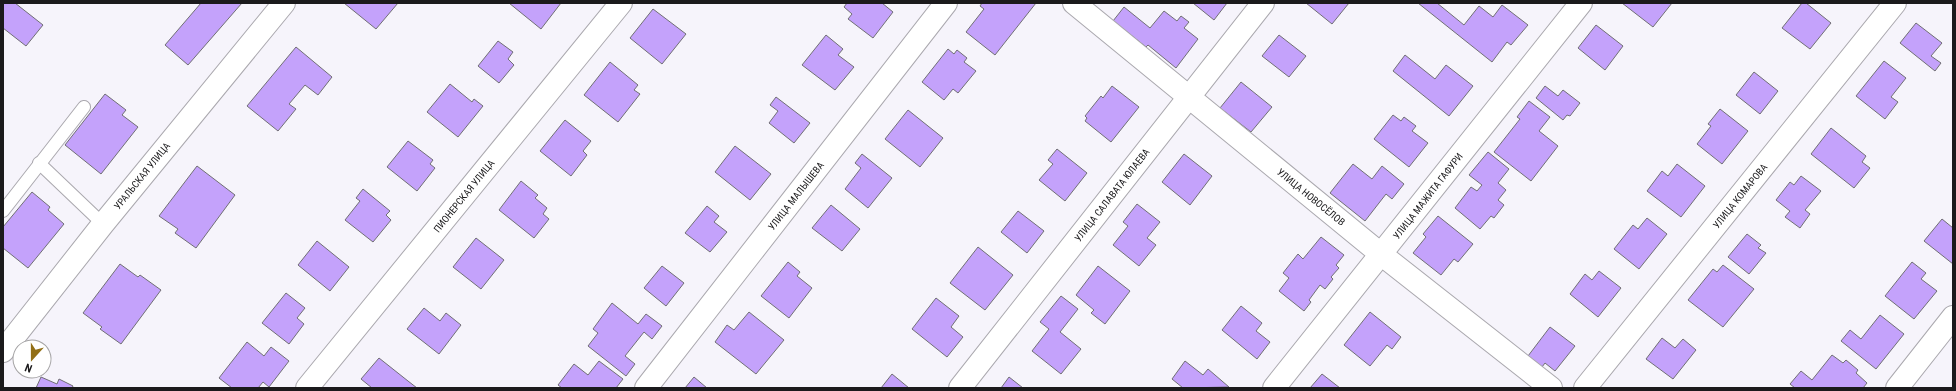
<svg xmlns="http://www.w3.org/2000/svg" width="1956" height="391" viewBox="0 0 1956 391" font-family="'Roboto Condensed',sans-serif">
	<style>
		.building { fill: #c4a2fb; stroke: #716f75 }
		.lines { fill: none; stroke-linecap: round; stroke-linejoin: round }
		.lane-casing { stroke: #aaa8ae; stroke-width: 14 }
		.street-casing { stroke: #aaa8ae; stroke-width: 24 }
		.lane { stroke: #fff; stroke-width: 12 }
		.street { stroke: #fff; stroke-width: 22 }
		.labels { text-anchor: middle; dominant-baseline: central; stroke-width: 4; stroke-linejoin: round; paint-order: stroke }
		.street-label { font-size: 10px; fill: #1b1a1c; stroke: #fff }
	</style>
	<rect width="100%" height="100%" fill="#f6f4fb"/>
	<g class="building">
		<path d="M3,3h12l28,22 -17,21 -23,-18z"/>
		<path d="M201,3h41l-54,62 -23,-20z"/>
		<path d="M344,3h54l-22,26z"/>
		<path d="M509,3h52l-20,26z"/>
		<path d="M847,3h35l11,9 -20,26 -25,-19 4,-5 -8,-7z"/>
		<path d="M982,3h54l-41,52 -29,-23 18,-23 -4,-3z"/>
		<path d="M1193,3h34l-13,17z"/>
		<path d="M1306,3h43l-17,21z"/>
		<path d="M1418,3h19l27,22 15,-19 14,11 9,-12 26,20 -17,20 -4,-3 -15,20z"/>
		<path d="M1622,3h50l-19,24z"/>
		<path d="M1802,3h4l25,20 -21,26 -28,-21z"/>
		<path d="M1124,7l26,21 14,-17 13,10 4,-5 8,6 -5,6 14,11 -22,29 -28,-23 -2,2 -33,-26z"/>
		<path d="M653,9l33,25 -24,30 -32,-26z"/>
		<path d="M1916,23l26,20 -11,13 10,7 -6,8 -35,-28z"/>
		<path d="M1596,25l27,21 -18,24 -27,-22z"/>
		<path d="M826,35l17,14 -5,6 16,12 -19,23 -33,-25z"/>
		<path d="M1279,35l27,21 -17,21 -27,-21z"/>
		<path d="M498,41l15,11 -5,7 6,6 -15,18 -21,-17z"/>
		<path d="M296,47l36,30 -14,18 -13,-10 -16,19 7,5 -18,22 -31,-25z"/>
		<path d="M948,49l6,5 3,-4 10,8 -3,4 12,9 -18,22 -5,-4 -9,11 -22,-18z"/>
		<path d="M1405,55l30,24 11,-14 27,21 -24,30 -56,-45z"/>
		<path d="M1884,61l22,17 -15,19 7,5 -13,17 -29,-23z"/>
		<path d="M610,62l28,23 -4,5 6,4 -22,28 -34,-27z"/>
		<path d="M1754,72l24,19 -18,23 -24,-19z"/>
		<path d="M1241,82l31,25 -21,25 -31,-24z"/>
		<path d="M450,84l22,18 2,-3 9,7 -25,31 -31,-25z"/>
		<path d="M1112,86l27,21 -28,35 -26,-21 2,-3 -2,-2 16,-20 2,2z"/>
		<path d="M1545,86l13,10 5,-6 17,13 -10,13 -3,-1 -4,5 -27,-22z"/>
		<path d="M105,94l21,16 -4,5 16,12 -37,47 -36,-29z"/>
		<path d="M776,97l34,26 -16,20 -25,-20 9,-12 -8,-6z"/>
		<path d="M1529,101l21,16 -11,14 19,15 -27,35 -37,-29 26,-33 -3,-2z"/>
		<path d="M1720,109l28,22 -26,33 -25,-20 14,-18 -3,-2z"/>
		<path d="M908,110l35,28 -23,29 -35,-28z"/>
		<path d="M1393,115l8,6 3,-4 12,9 -4,5 16,12 -19,24 -35,-28z"/>
		<path d="M565,120l26,21 -8,10 4,4 -16,21 -31,-25z"/>
		<path d="M1831,128l35,28 -4,6 8,6 -16,20 -43,-34z"/>
		<path d="M408,141l25,19 -3,4 5,4 -18,23 -30,-24z"/>
		<path d="M735,146l36,28 -21,26 -35,-28z"/>
		<path d="M1057,149l30,24 -22,28 -26,-21 14,-16 -5,-4z"/>
		<path d="M1488,152l21,17 -11,14 8,7 -8,10 6,5 -10,13 -3,-2 -11,13 -25,-21 16,-21 6,4 5,-6 -13,-10z"/>
		<path d="M862,154l30,24 -24,30 -23,-19 16,-21 -6,-5z"/>
		<path d="M1184,154l28,22 -22,29 -28,-23z"/>
		<path d="M1353,164l19,15 10,-13 22,18 -12,15 -6,-5 -21,27 -35,-28z"/>
		<path d="M1677,164l28,22 -24,31 -34,-26 15,-20 6,5z"/>
		<path d="M197,166l38,29 -39,53 -21,-15 3,-4 -19,-13z"/>
		<path d="M1801,176l20,15 -16,19 5,4 -10,14 -15,-11 5,-6 -14,-11 14,-18 4,3z"/>
		<path d="M521,181l17,14 -3,3 12,10 -4,6 6,5 -15,19 -35,-28z"/>
		<path d="M363,189l27,22 -4,4 5,5 -18,22 -28,-22 15,-19 -4,-3z"/>
		<path d="M32,192l18,15 -2,3 16,14 -36,44 -25,-20v-21z"/>
		<path d="M1137,204l23,18 -13,16 9,7 -17,21 -26,-21 15,-19 -5,-4z"/>
		<path d="M831,205l29,24 -18,22 -30,-23z"/>
		<path d="M707,206l12,10 -5,6 13,10 -17,20 -25,-19z"/>
		<path d="M1018,211l26,20 -17,22 -26,-21z"/>
		<path d="M1438,216l35,28 -15,18 -4,-3 -13,16 -28,-22 13,-16 -3,-3z"/>
		<path d="M1647,218l20,16 -28,35 -25,-20 19,-24 5,4z"/>
		<path d="M1942,219l11,9v36l-29,-23z"/>
		<path d="M1747,234l14,11 -3,3 8,5 -17,21 -21,-17z"/>
		<path d="M1321,237l23,18 -8,10 3,3 -8,9 2,2 -8,10 -5,-4 -11,15 2,2 -7,9 -25,-20 10,-13 -6,-5 15,-19 5,5z"/>
		<path d="M476,238l28,22 -23,29 -28,-22z"/>
		<path d="M317,241l32,26 -19,24 -32,-26z"/>
		<path d="M978,247l35,28 -28,35 -35,-27z"/>
		<path d="M788,262l12,10 -3,4 15,12 -23,30 -28,-22z"/>
		<path d="M1912,262l14,11 -5,6 16,12 -23,28 -29,-23z"/>
		<path d="M120,264l18,13 2,-2 21,15 -40,54 -21,-15 2,-2 -19,-14z"/>
		<path d="M1723,265l31,24 -31,38 -35,-27 25,-31 4,3z"/>
		<path d="M662,266l22,17 -18,23 -22,-18z"/>
		<path d="M1098,266l32,25 -25,33 -14,-11 3,-3 -18,-15z"/>
		<path d="M1599,271l22,17 -23,29 -28,-23 15,-20 7,6z"/>
		<path d="M286,293l19,15 -8,10 7,6 -15,20 -27,-21z"/>
		<path d="M1061,296l17,13 -18,23 21,17 -20,25 -29,-23 17,-22 -9,-7z"/>
		<path d="M936,298l23,18 -8,11 12,10 -16,20 -35,-28z"/>
		<path d="M612,303l26,21 8,-10 16,12 -10,13 -8,-7 -19,24 10,8 -9,12 -38,-30 10,-13 -5,-4z"/>
		<path d="M1241,306l21,17 -6,8 14,11 -13,17 -35,-29z"/>
		<path d="M424,308l16,13 6,-8 15,12 -22,29 -32,-25z"/>
		<path d="M749,312l35,28 -28,34 -41,-32 12,-17 7,5z"/>
		<path d="M1370,312l31,25 -9,12 -5,-4 -17,21 -26,-21z"/>
		<path d="M1880,315l24,19 -28,35 -35,-28 9,-11 11,9z"/>
		<path d="M1550,327l25,19 -20,25 -10,-8 -3,4 -14,-11z"/>
		<path d="M1662,338l13,10 8,-9 13,11 -23,29 -27,-20z"/>
		<path d="M247,342l17,14 7,-9 18,14 -20,26 -6,-5 -5,6h-26l-13,-10z"/>
		<path d="M1832,355l11,8 3,-3 12,10 -2,3 11,10 -4,5h-68l-5,-4 11,-13 11,9z"/>
		<path d="M379,358l29,23 9,7h-45l-11,-9z"/>
		<path d="M599,361l24,18 -7,9h-54l-4,-3 16,-21 14,11z"/>
		<path d="M1185,361l18,14 5,-6 21,18 -46,1 -11,-9z"/>
		<path d="M892,374l17,14h-28z"/>
		<path d="M1322,374l18,14h-30z"/>
		<path d="M41,377l16,7 2,-5 14,7 -1,2h-36z"/>
		<path d="M694,377l13,11h-22z"/>
		<path d="M1009,377l14,11h-22z"/>
	</g>
	<g class="lines">
		<g class="lane-casing">
			<g id="lane">
				<path d="M39,163l64,61"/>
				<path d="M3,211l81,-104"/>
			</g>
		</g>
		<g class="street-casing">
			<g id="street">
				<path d="M1074,3l308,252 169,133"/>
				<path d="M3,351l100,-127 181,-221"/>
				<path d="M307,388l314,-385"/>
				<path d="M646,388l300,-385"/>
				<path d="M960,388l303,-385"/>
				<path d="M1274,388l307,-385"/>
				<path d="M1585,388l310,-385"/>
				<path d="M1897,388l56,-71"/>
			</g>
		</g>
		<use href="#lane" class="lane"/>
		<use href="#street" class="street"/>
	</g>
	<g class="labels">
		<g class="street-label">
			<text transform="translate(142 176) rotate(-51)">УРАЛЬСКАЯ УЛИЦА</text>
			<text transform="translate(1112 195) rotate(-52)">УЛИЦА САЛАВАТА ЮЛАЕВА</text>
			<text transform="translate(464 196) rotate(-51)">ПИОНЕРСКАЯ УЛИЦА</text>
			<text transform="translate(796 196) rotate(-52)">УЛИЦА МАЛЫШЕВА</text>
			<text transform="translate(1428 196) rotate(-52)">УЛИЦА МАЖИТА ГАФУРИ</text>
			<text transform="translate(1740 196) rotate(-51)">УЛИЦА КОМАРОВА</text>
			<text transform="translate(1311 197) rotate(39)">УЛИЦА НОВОСЁЛОВ</text>
		</g>
	</g>
	<rect width="1956" height="391" fill="none" stroke="#1b1a1c" stroke-width="8"/>
	<g transform="translate(32 359) rotate(201)"><circle r="19" fill="#ffffff" stroke="#a4a3a4"/>
	<path d="M0-3L7 15L0 10L-7 15Z" fill="#926f16"/>
	<text y="-6" font-size="11" font-weight="bold" text-anchor="middle" fill="#1b1a1c">N</text>
	</g>
</svg>
